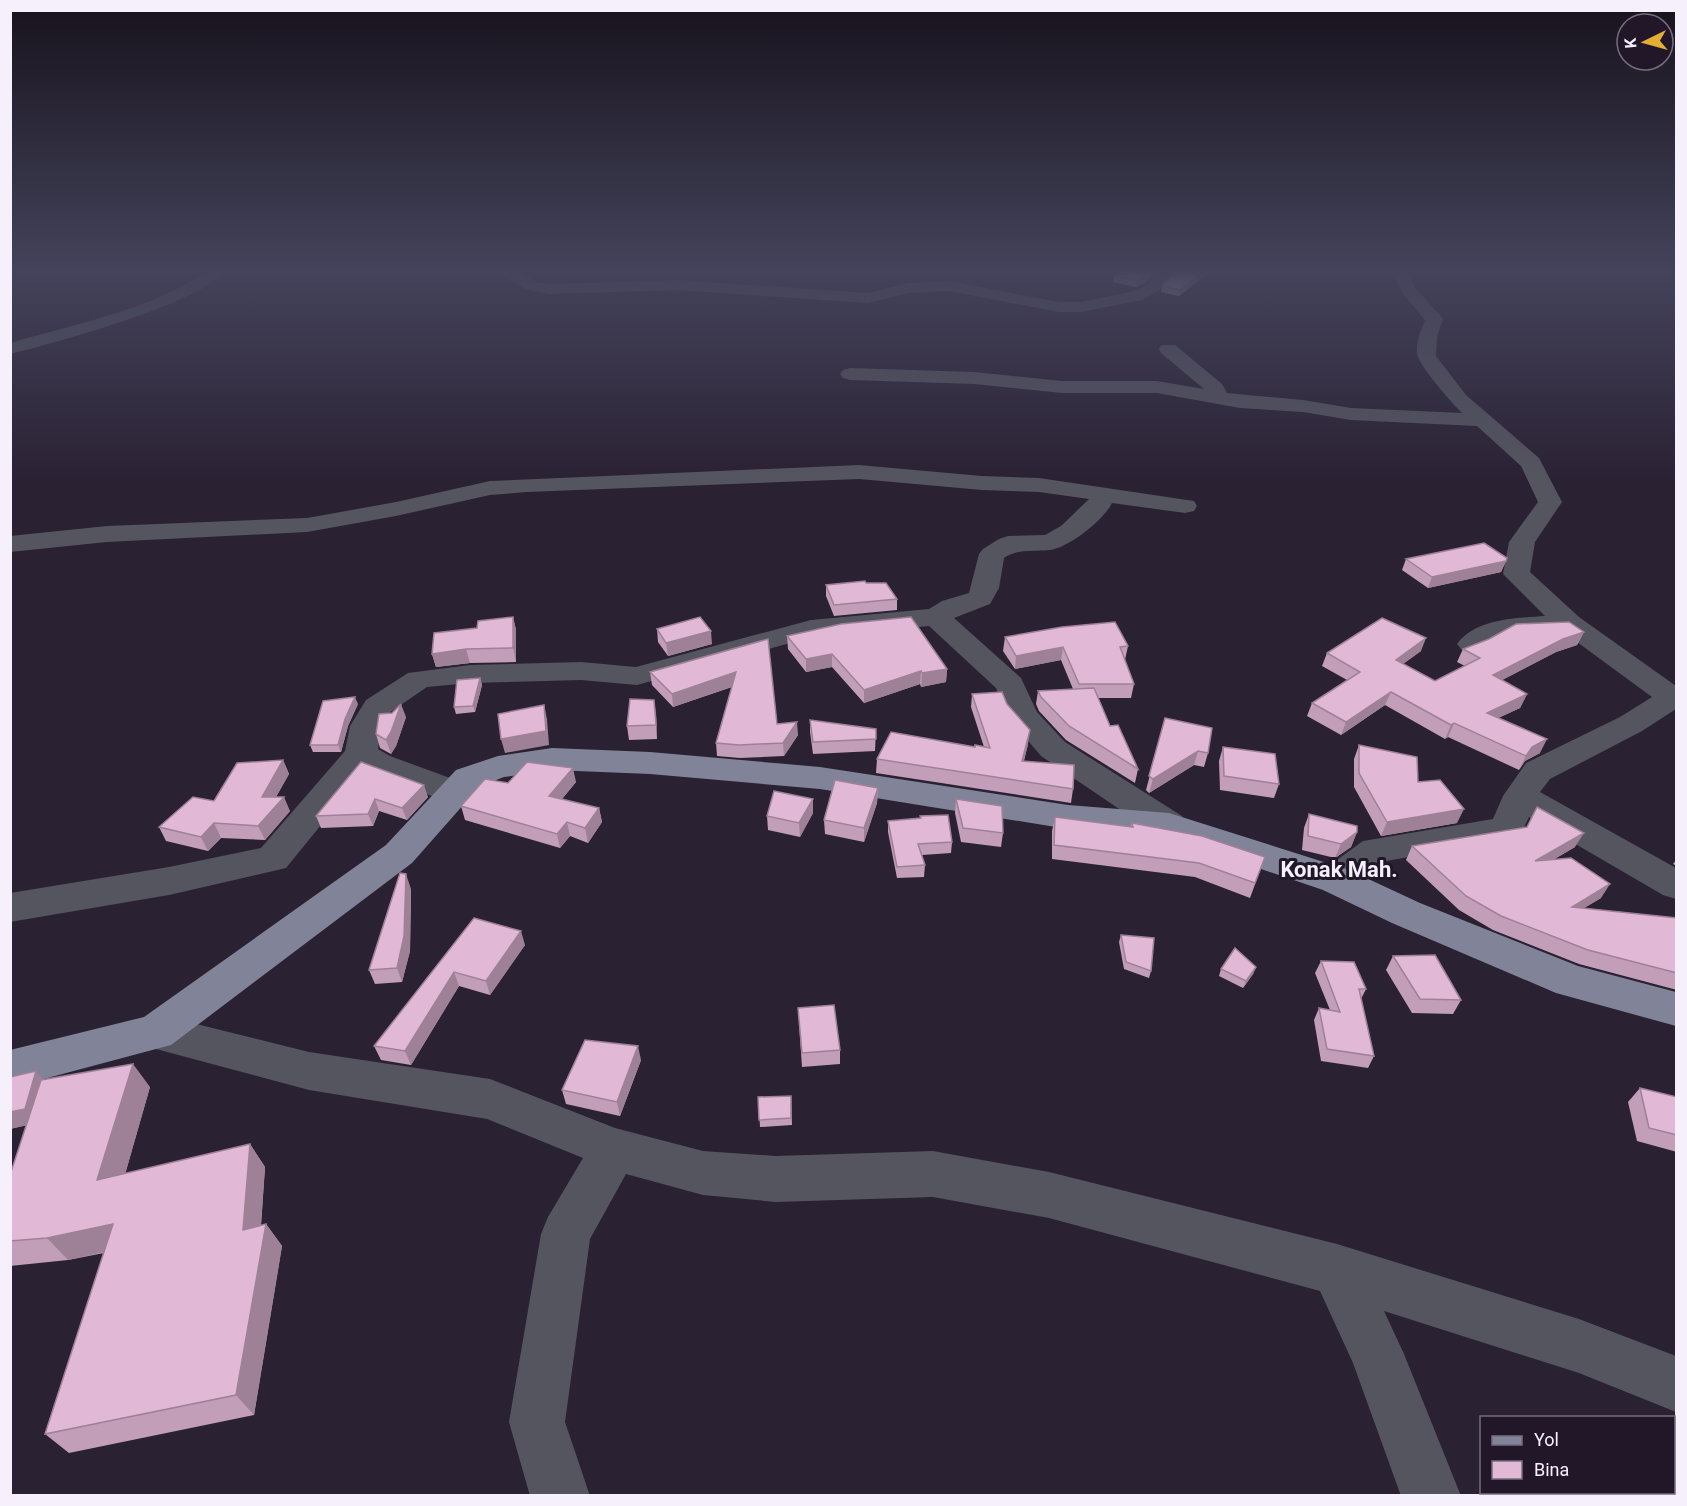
<svg xmlns="http://www.w3.org/2000/svg" width="1687" height="1506" viewBox="0 0 1687 1506" font-family="Roboto,sans-serif">
	<style>
		.lines { fill: none; stroke-linecap: round; stroke-linejoin: round }
		.minor { fill: #54555f; fill-rule: evenodd }
		.major { fill: #818498; fill-rule: evenodd }
		.wall { fill: #c29eb9 }
		.shaded-wall { fill: #9e8196 }
		.building { fill: #e2b8d7; stroke: #9e8196; stroke-width: 1.5 }
		.labels { text-anchor: middle; dominant-baseline: central; stroke-width: 6; stroke-linejoin: round; paint-order: stroke }
		.district-label { font-size: 22px; font-weight: bold; fill: #f6f0fd; stroke: #211729 }
	</style>
	<rect width="100%" height="100%" fill="#2a2133"/>
	<g class="lines">
		<g class="minor">
			<path d="M207,271h18c-26,33 -170,72 -215,83v-11c64,-19 142,-33 197,-72z"/>
			<path d="M497,271h20l19,11 13,2 129,-4 190,13 40,-10 41,-2 110,21h22l50,-10 17,-8 11,-13h17l-16,19 -18,10 -61,12h-22l-110,-21 -41,2 -40,10 -190,-13 -129,4 -24,-5z"/>
			<path d="M1390,271h16l11,19 23,25 3,4 -6,18 -1,19 30,39 73,63 23,44 -27,40 -5,30 49,45 97,69v23l-34,22 -92,48 -10,13 136,76v31l-13,-4 -134,-78 -10,21 -133,23 -37,29 -13,4 -13,-4 -6,-10 6,-10 40,-29 130,-22 10,-23 23,-33 94,-46 32,-20 -90,-66c-17,4 -36,0 -52,4 -19,5 -27,20 -48,15l-5,-6c19,-26 60,-26 88,-28l-42,-42 6,-32 29,-40 -17,-36 -44,-40 -126,-6 -48,-8 -63,-4 -83,-15h-95l-88,-9 -124,-4 -7,-2 -3,-4 3,-4 7,-2 124,4 88,9h95l47,8 -43,-36 -2,-4 2,-4h14l47,39 5,9 76,7 48,8 111,5c-10,-10 -40,-44 -44,-56 -4,-11 3,-27 7,-37l-21,-25z"/>
			<path d="M859,465l123,11 57,2 155,23 3,5 -3,5 -9,2 -73,-10c-8,17 -44,45 -62,47 -17,2 -31,-2 -46,8l-5,30 -9,16 -36,14 67,60 16,34 28,30 117,74 5,9 -5,9 -13,3 -13,-3 -115,-78 -34,-40 -11,-28 -67,-62 -117,11 -175,48 -56,-5 -111,3 -43,4 -38,26 -7,13 -4,23 12,7 79,29 5,8 -5,8 -12,4 -12,-4 -80,-30 -79,97 -117,27 -159,27v-29l159,-26 92,-19 84,-97 5,-25 16,-26 42,-27 62,-8 111,-3 55,5 175,-47 118,-11 13,-8 27,-8 10,-39 4,-5 16,-10 9,-3 37,-1 16,-9 28,-27 -50,-7 -57,-2 -123,-11 -332,13 -37,3 -94,21 -89,16 -200,10 -97,10v-16l97,-10 200,-8 89,-16 94,-21z"/>
			<path d="M156,1014l153,38 181,27 125,49 88,23 73,5 157,-5 116,21 288,72 242,75 97,37v56l-97,-39 -195,-62 20,43 57,142h-60l-48,-133 -33,-72 -271,-73 -116,-21 -157,5 -73,-7 -77,-21 -36,65 -25,183 25,74h-60l-21,-74 32,-188 7,-17 35,-59 -96,-39 -178,-29 -168,-45 -6,-13 6,-13z"/>
		</g>
		<path class="major" d="M552,748l98,4 170,15 248,38 101,8 180,57 71,33 158,63 98,26v34l-120,-33 -164,-70 -69,-33 -156,-53 -99,-8 -248,-40 -170,-15 -98,-4 -48,7 -24,9 -68,77 -241,182 -161,43v-38l134,-33 242,-172 70,-75 42,-14z"/>
	</g>
	<g class="wall">
		<path d="M1122,271h35l-10,11 -11,5 -23,-5 1,-6 3,-1 1,-3z"/>
		<path d="M1211,271l-32,25 -18,-4 1,-6z"/>
		<path d="M1406,559l100,2 -5,11 -73,16 -26,-18z"/>
		<path d="M866,583l31,16v11l-63,6 -8,-20v-11z"/>
		<path d="M513,617l3,13v32l-46,1 -34,4 -4,-13z"/>
		<path d="M657,629l55,15 -44,12 -10,-14z"/>
		<path d="M1584,632l-7,13 -21,7 -54,28 25,14 -7,14 -22,10 42,35 -15,8 -6,9 -71,-33 -3,2 -60,-34 -44,30 -34,-19 5,-13 35,-23 -25,-14 5,-13 94,-2 -18,13 32,17 30,-15 -8,-4 6,-13z"/>
		<path d="M787,636l160,33 -1,13 -25,5 -1,-3 -56,19 -32,-36 -26,5 -18,-23z"/>
		<path d="M1005,637l123,9 -3,14 9,24 -3,14h-33l12,28 28,43 -3,14 -69,-43 -27,-29 -3,-7 2,-13 35,-2 -12,-29 -46,9 -12,-18z"/>
		<path d="M768,639l9,85 21,11 -14,21 -44,2 -23,-2 -1,-13 16,-56 -59,20 -21,-22 -2,-13z"/>
		<path d="M480,678l2,7 -7,27 -19,2 -2,-7z"/>
		<path d="M972,694l35,10 21,40 -4,17 49,28 -2,14 -195,-30 1,-14 107,-12 -13,-40z"/>
		<path d="M358,704l-10,22 -7,26h-28l-3,-7z"/>
		<path d="M656,713l1,26 -28,1 -2,-14z"/>
		<path d="M406,717l-10,29 -5,8 -11,-6 -4,-14z"/>
		<path d="M1165,718l43,35 -4,14 -10,-2 -45,28 -3,-3z"/>
		<path d="M810,720l66,9 -1,22 -62,3 -3,-22z"/>
		<path d="M1359,745l59,37 39,41 -76,13 -27,-49v-28z"/>
		<path d="M1223,747l56,37 -5,14 -54,-8 -1,-29z"/>
		<path d="M283,760l6,14 -13,23 14,14 -25,29 -44,-2 -13,13 -42,-10 -7,-14 55,-26z"/>
		<path d="M361,762l67,35 -21,23 -28,-9 -6,15 -52,2 -5,-12z"/>
		<path d="M576,782l-14,17 37,9 3,14 -14,21 -18,-7 -10,12 -95,-28 -4,-14 47,-23z"/>
		<path d="M878,788l-1,15 -13,39 -39,-8 -1,-14z"/>
		<path d="M956,799l47,34 -2,14 -40,-5 -6,-29z"/>
		<path d="M813,813l-13,24 -32,-7 -1,-14z"/>
		<path d="M1309,814l48,18 -6,15 -16,11 -33,-8 2,-22z"/>
		<path d="M920,816l32,26 -1,11 -29,2 3,10 -1,12 -27,1 -9,-46v-11l32,-3z"/>
		<path d="M1055,817l76,10 1,-4 133,34 -15,41 -55,-21 -143,-18v-28z"/>
		<path d="M1412,846l163,1 -22,13 48,38 -17,10 93,10v72l-98,-26 -86,-34 -34,-20 -53,-50z"/>
		<path d="M1677,859v7l-4,-2z"/>
		<path d="M411,889l-1,62 -8,31 -27,2 -6,-14z"/>
		<path d="M474,918l51,27 -35,50 -31,-9 -48,79 -30,-5 -7,-14z"/>
		<path d="M1121,935l30,36 -2,7 -25,-9 -5,-27z"/>
		<path d="M1393,956l68,44 -8,14 -41,-1 -26,-43z"/>
		<path d="M1321,961l45,28 -5,10 13,57 -6,12 -47,-7 -7,-41 5,-12 11,2 -15,-37z"/>
		<path d="M1256,967l-3,7 -10,14 -24,-12 2,-7z"/>
		<path d="M798,1008l42,42v14l-38,3z"/>
		<path d="M641,1060l-21,56 -54,-12 -4,-14z"/>
		<path d="M10,1077l140,10 -25,87 125,-30 15,23 -4,59 5,-2 16,22 -28,169 -185,38 -24,-19 59,-181 -36,7 -58,6v-91l17,-50 -17,4z"/>
		<path d="M1640,1088l37,9v55l-40,-11 -9,-39z"/>
		<path d="M791,1096l1,29 -32,2 -2,-30z"/>
	</g>
	<g class="shaded-wall">
		<path d="M1152,271h5l-10,11 -11,5 1,-6z"/>
		<path d="M1204,271h7l-32,25 1,-6z"/>
		<path d="M1506,561l-5,11 -73,16 4,-11z"/>
		<path d="M513,617l3,13v32l-3,-14z"/>
		<path d="M711,631l1,13 -44,12 -2,-13z"/>
		<path d="M1584,632l-7,13 -21,7 -69,36 6,-13 70,-36z"/>
		<path d="M1426,638l-5,13 -31,22 6,-13z"/>
		<path d="M1063,647l-2,13 -46,9 1,-13z"/>
		<path d="M466,649l4,14 -34,4 -4,-13z"/>
		<path d="M832,654v13l-26,5v-13z"/>
		<path d="M947,669l-1,13 -25,5 1,-14z"/>
		<path d="M921,671l-1,13 -56,19v-13z"/>
		<path d="M736,672l1,13 -64,22 -1,-13z"/>
		<path d="M480,678l2,7 -7,27 -2,-6z"/>
		<path d="M1391,692l-6,13 -44,30 5,-13z"/>
		<path d="M1527,694l-7,14 -39,18 6,-13z"/>
		<path d="M355,697l3,7 -10,22 -7,26 -3,-7 7,-26z"/>
		<path d="M654,700l2,13 1,26 -1,-14z"/>
		<path d="M401,704l5,13 -10,29 -5,8 -5,-14z"/>
		<path d="M544,705l3,14 2,26 -44,8 -4,-14z"/>
		<path d="M797,722l1,13 -14,21 -1,-13z"/>
		<path d="M1454,723l-6,14 -3,2 6,-14z"/>
		<path d="M1030,730l-2,14 -8,31 2,-14z"/>
		<path d="M1547,739l-7,14 -15,8 -6,9 7,-14 6,-9z"/>
		<path d="M1198,751l-4,14 -45,28 4,-14z"/>
		<path d="M283,760l6,14 -21,37 -6,-14z"/>
		<path d="M573,768l3,14 -23,28 -4,-14z"/>
		<path d="M424,785l4,12 -21,23 -5,-12z"/>
		<path d="M878,788l-1,15 -13,39v-14z"/>
		<path d="M284,797l6,14 -25,29 -7,-14z"/>
		<path d="M375,799l4,12 -6,15 -5,-12z"/>
		<path d="M813,799v14l-13,24 -1,-14z"/>
		<path d="M599,808l3,14 -14,21 -3,-15z"/>
		<path d="M1464,809l-7,14 -76,13 6,-14z"/>
		<path d="M567,822l3,14 -10,12 -3,-14z"/>
		<path d="M214,823l7,15 -13,13 -7,-14z"/>
		<path d="M1357,832l-6,15 -16,11 6,-14z"/>
		<path d="M1584,833l-9,14 -47,27 7,-13z"/>
		<path d="M406,874l5,15 -1,62 -8,31 -5,-14z"/>
		<path d="M1610,884l-9,14 -37,22 8,-13z"/>
		<path d="M521,931l4,14 -35,50 -4,-14z"/>
		<path d="M1256,967l-3,7 -10,14 3,-7z"/>
		<path d="M454,972l5,14 -48,79 -6,-14z"/>
		<path d="M638,1046l3,14 -21,56 -3,-14z"/>
		<path d="M133,1064l17,23 -33,116 -20,-23z"/>
		<path d="M36,1071l12,14 -11,38 -27,6v-17z"/>
		<path d="M250,1144l15,23 -6,85 -16,-22z"/>
		<path d="M113,1224l19,22 -64,14 -21,-22z"/>
		<path d="M266,1224l16,22 -28,169 -18,-20z"/>
	</g>
	<g class="building">
		<path d="M1122,271h30l-4,5 -11,5 -23,-5 7,-2 -3,-2z"/>
		<path d="M1175,271h29l-24,19 -18,-4z"/>
		<path d="M1484,543l23,15 -1,3 -74,16 -26,-18z"/>
		<path d="M865,581l1,2h20l11,16 -63,6 -8,-20z"/>
		<path d="M513,617v31l-47,1 -34,5 2,-21 43,-5 1,-7z"/>
		<path d="M700,617l11,14 -45,12 -9,-14z"/>
		<path d="M911,617l36,52 -25,4 -1,-2 -57,19 -32,-36 -26,5 -19,-23 54,-12z"/>
		<path d="M1382,618l44,20 -30,22 39,21 45,-23 -17,-9 26,-10 27,-15 53,-2 15,10 -21,7 -70,36 34,19 -40,19 60,26 -15,8 -6,9 -72,-33 -3,2 -60,-33 -45,30 -34,-19 48,-31 -33,-19z"/>
		<path d="M1115,622l13,24 -8,1 14,37h-55l-16,-37 -47,9 -11,-19 57,-10z"/>
		<path d="M768,639l9,85 20,-2 -14,21 -44,2 -23,-2 20,-71 -64,22 -22,-22z"/>
		<path d="M480,678l-7,28 -19,1 3,-27z"/>
		<path d="M1094,688l16,38 8,-1 20,44 -69,-43 -28,-29 -3,-6z"/>
		<path d="M1002,692l5,12 23,26 -8,31 52,4 -1,24 -196,-30 14,-27 84,15v-2l15,3 -18,-54z"/>
		<path d="M355,697l-10,22 -7,26h-28l13,-44z"/>
		<path d="M630,699l24,1 2,25 -29,1z"/>
		<path d="M401,704l-10,28 -5,8 -10,-6 3,-20 13,-1z"/>
		<path d="M544,705l2,26 -45,8 -3,-25z"/>
		<path d="M1165,718l47,10 -4,25 -10,-2 -45,28 -4,-3z"/>
		<path d="M810,720l66,9v10l-63,3z"/>
		<path d="M1359,745l58,12 1,25 22,-2 24,29 -77,13 -28,-49z"/>
		<path d="M1223,747l52,7 4,30 -55,-8z"/>
		<path d="M283,760l-21,37h22l-26,29 -44,-3 -13,14 -42,-10 34,-30 21,4 23,-38z"/>
		<path d="M361,762l63,23 -22,23 -27,-9 -7,15 -52,2z"/>
		<path d="M527,762l46,6 -24,28 50,12 -14,20 -18,-6 -10,12 -96,-28 24,-27 23,4z"/>
		<path d="M835,780l43,8 -14,40 -40,-8z"/>
		<path d="M774,791l39,8 -14,24 -32,-7z"/>
		<path d="M956,799l46,7 1,27 -40,-5z"/>
		<path d="M1537,807l47,26 -49,28 36,-3 39,26 -38,23 105,11v55l-89,-23 -87,-34 -35,-20 -54,-50 115,-19z"/>
		<path d="M1309,814l48,12v6l-16,12 -33,-8z"/>
		<path d="M948,815l4,27 -34,2 7,21 -28,2 -9,-46 33,-3 -1,-2z"/>
		<path d="M1055,817l78,10 -1,-4 70,13 63,21 -10,26 -56,-20 -145,-18z"/>
		<path d="M400,873l6,1 -2,62 -7,32 -28,2z"/>
		<path d="M474,918l47,13 -35,50 -32,-9 -49,79 -31,-5z"/>
		<path d="M1121,935l33,3 -3,33 -25,-9z"/>
		<path d="M1235,948l21,19 -10,14 -25,-12z"/>
		<path d="M1435,955l26,45 -41,-1 -27,-43z"/>
		<path d="M1321,961l33,1 12,27h-7l15,67 -47,-7 -8,-41 21,4z"/>
		<path d="M834,1005l6,45 -38,3 -4,-45z"/>
		<path d="M585,1040l53,6 -21,56 -55,-12z"/>
		<path d="M133,1064l-36,116 153,-36 -7,86 23,-6 -30,171 -191,39 68,-210 -66,14 -37,3v-66l31,-95z"/>
		<path d="M36,1071l-11,38 -15,3v-35z"/>
		<path d="M1640,1088l37,9v38l-28,-7z"/>
		<path d="M791,1096v22l-32,2 -1,-23z"/>
	</g>
	<linearGradient id="sky" x2="0" y2="1"><stop stop-color="#17121c"/><stop offset="0.56" stop-color="#44435b"/><stop offset="1" stop-color="#44435b" stop-opacity="0"/></linearGradient>
	<rect width="1687" height="482" fill="url(#sky)"/>
	<g class="labels">
		<g class="district-label">
			<text x="1339" y="869">Konak Mah.</text>
		</g>
	</g>
	<rect width="1687" height="1506" fill="none" stroke="#f6f0fd" stroke-width="24"/>
	<rect x="1480" y="1416" width="195" height="78" fill="#211729" stroke="#766e7e" stroke-width="1.5"/>
	<rect x="1492" y="1436" width="30" height="9" fill="#818498" stroke="#766e7e" stroke-width="1.5"/>
	<text x="1534" y="1446" font-size="18" fill="#f6f0fd">Yol</text>
	<rect x="1492" y="1461" width="30" height="18" fill="#e2b8d7" stroke="#766e7e" stroke-width="1.5"/>
	<text x="1534" y="1476" font-size="18" fill="#f6f0fd">Bina</text>
	<g transform="translate(1645 42) rotate(265)"><circle r="28" fill="#211729" stroke="#766e7e" stroke-width="1.5"/>
	<path d="M0-4.5L10 22L0 15L-10 22Z" fill="#e1af34"/>
	<text y="-9" font-size="16" font-weight="bold" text-anchor="middle" fill="#f6f0fd">K</text>
	</g>
</svg>
